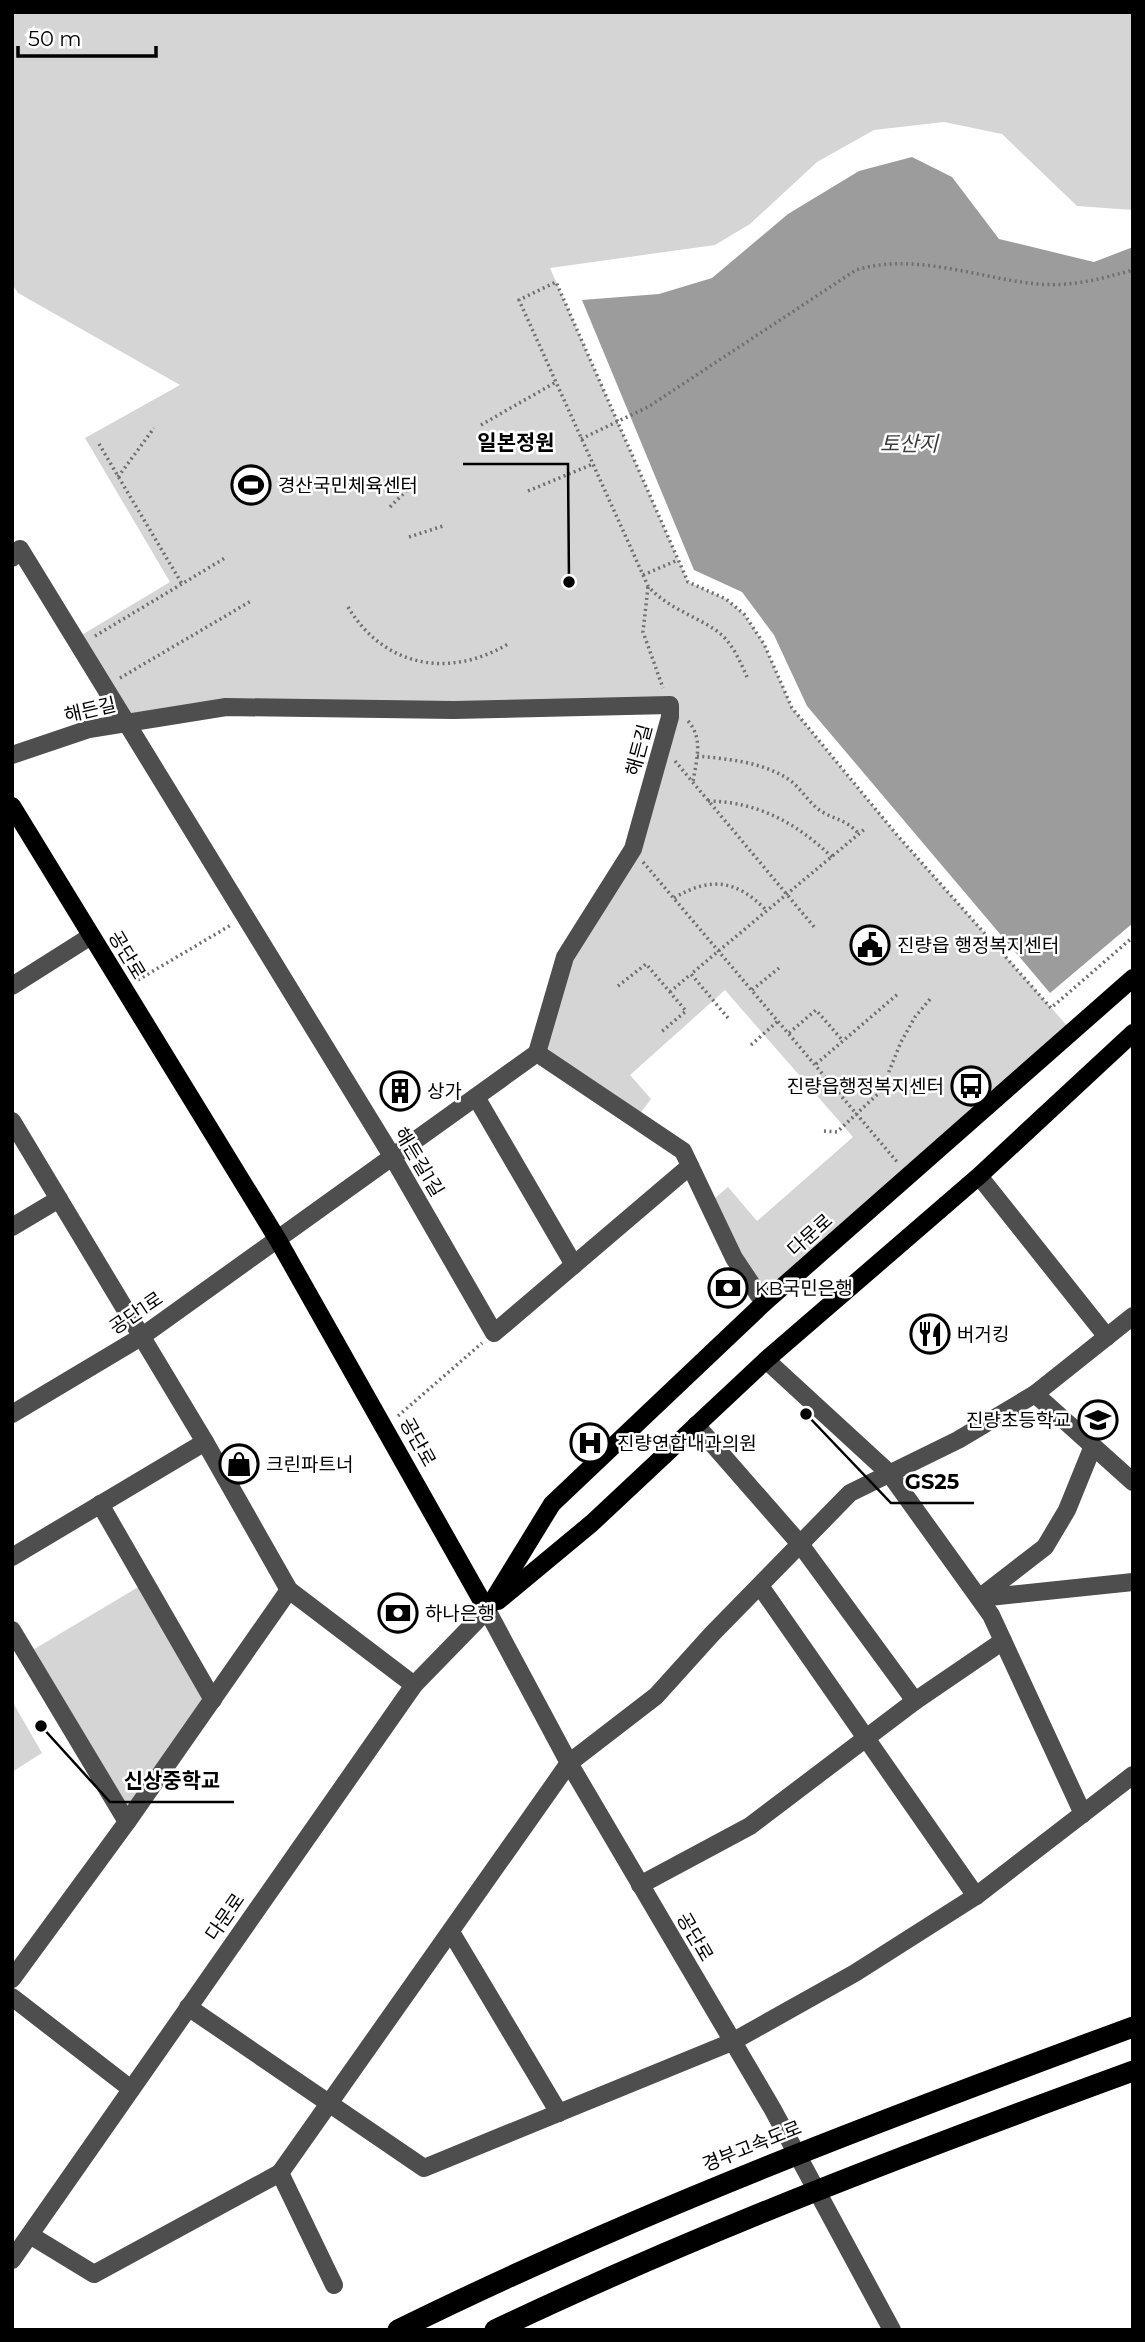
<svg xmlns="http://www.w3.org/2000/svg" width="1145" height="2342" viewBox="0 0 1145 2342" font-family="Montserrat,'Noto Sans KR',sans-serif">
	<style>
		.green { fill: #d5d5d5 }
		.water { fill: #9c9c9c }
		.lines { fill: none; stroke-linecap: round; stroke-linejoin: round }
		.path { stroke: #707070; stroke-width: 3.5; stroke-dasharray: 2 3.5; stroke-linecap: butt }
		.minor { stroke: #4e4e4e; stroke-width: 18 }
		.major { stroke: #000; stroke-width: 18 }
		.highway { stroke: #000; stroke-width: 21 }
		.labels { text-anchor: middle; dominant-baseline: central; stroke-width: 5; stroke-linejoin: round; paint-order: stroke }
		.poi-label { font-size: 19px; fill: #000; stroke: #fff; text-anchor: start }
		.street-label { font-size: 19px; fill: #000; stroke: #fff }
		.water-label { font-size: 21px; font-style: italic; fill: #3d3d3d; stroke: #fff }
		.leader { fill: none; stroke: #000; stroke-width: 2.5 }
		.callout-dot { fill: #000; stroke: #fff; stroke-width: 2.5 }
		.callout-label { font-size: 21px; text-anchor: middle; font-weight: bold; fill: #000; stroke: #fff; stroke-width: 5; stroke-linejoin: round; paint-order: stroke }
	</style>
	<rect width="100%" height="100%" fill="#fff"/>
	<g class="green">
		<path d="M12,12h1121v198l-56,-4 -75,-72 -58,-12 -70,8 -57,32 -67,62 -35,21 -165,23 138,314 38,17 18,15 20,30 28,64 105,127 174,195 -307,273 -56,-99 20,-17 29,34 96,-84 -128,-147 -95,85 21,24 -15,20 -99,-66 28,-96 68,-108 36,-144 -443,2 -100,16 -51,-84 95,-57 -85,-144 95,-53 -162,-92 -6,-9z"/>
		<path d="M145,1583l68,117 -86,122 -101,-168z"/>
		<path d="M12,1701l30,52 -30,19z"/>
	</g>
	<path class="water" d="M912,157l40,20 47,62 95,23 39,-15v676l-83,70 -243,-287 -33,-71 -32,-43 -48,-22 -112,-270 77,-6 53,-16 76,-64 71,-43z"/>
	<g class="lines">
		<g class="path">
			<path d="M481,425l75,-43"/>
			<path d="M581,439l67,-32 208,-137c59,-18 121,8 181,14 35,3 63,-5 96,-14"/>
			<path d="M99,444l83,140"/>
			<path d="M118,477l36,-49"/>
			<path d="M528,491l65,-27"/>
			<path d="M390,507l25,-25"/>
			<path d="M409,537l34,-11"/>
			<path d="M643,575l35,-15"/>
			<path d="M648,587l-5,45 20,56"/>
			<path d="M348,607c36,60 101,72 160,37"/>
			<path d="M95,636l130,-78"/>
			<path d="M747,677c-7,-16 -15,-35 -30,-46 -23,-16 -50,-23 -69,-45l-129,-286 37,-18 132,300 38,17 18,15 20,30 28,64 105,127 154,173 82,-71"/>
			<path d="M120,678l131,-77"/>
			<path d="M688,721c16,18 8,40 5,61"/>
			<path d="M697,756c31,3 68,6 94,25 10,8 17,20 27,28 15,11 27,9 41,25"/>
			<path d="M675,761l140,167"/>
			<path d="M708,801c51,1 88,22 124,56"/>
			<path d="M643,862l255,301"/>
			<path d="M674,898c37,-22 63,-18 93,13"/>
			<path d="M138,980l93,-55"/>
			<path d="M618,986l28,-22 40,47 -26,22"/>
			<path d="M752,990l27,-22"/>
			<path d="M670,992l21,-18"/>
			<path d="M728,1018l-37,-44 175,-146"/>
			<path d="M789,1033l27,-23 27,31"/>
			<path d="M751,1045l27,-24"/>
			<path d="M816,1064l83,-71"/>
			<path d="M824,1131l13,1 44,-41 20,-49 14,-25 16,-19"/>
			<path d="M398,1416l84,-73"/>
		</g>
		<g class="minor">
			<path d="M12,558l8,-9 372,607 102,177 196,-167"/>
			<path d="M12,755l77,-26 137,-22 228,3 216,-5v12l-37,132 -68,108 -28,96"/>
			<path d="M12,986l79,-50"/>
			<path d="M537,1053l146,98 51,107 30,45"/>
			<path d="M476,1097l98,168"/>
			<path d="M12,1121l193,321"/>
			<path d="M979,1176l128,161"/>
			<path d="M12,1227l47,-28"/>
			<path d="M766,1360l123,113 102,142 92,199"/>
			<path d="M1035,1394l98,88"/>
			<path d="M12,1414l129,-77 396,-284"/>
			<path d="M696,1425l104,119 115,157"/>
			<path d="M100,1504l113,196"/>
			<path d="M12,1557l193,-115 84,148 125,95"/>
			<path d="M760,1586l216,310"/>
			<path d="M979,1598l66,-51 22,-37 26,-64"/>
			<path d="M980,1598l153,-16"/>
			<path d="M12,1630l115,192"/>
			<path d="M640,1885l110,-59 165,-125 88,-60"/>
			<path d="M451,1932l108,181"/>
			<path d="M12,1979l115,-157 162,-232"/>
			<path d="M12,1997l119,92"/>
			<path d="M188,2007l236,161 308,-126 123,-69 121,-77 157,-121"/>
			<path d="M280,2173l289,-410 87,-67 56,-62 138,-141 108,-53 77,-46 98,-78"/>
			<path d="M30,2235l64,39 186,-101 54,112"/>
			<path d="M12,2260l402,-575 73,-75 82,153 203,345 120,222"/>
		</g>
		<g class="major">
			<path d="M12,806l266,434 209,370"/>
			<path d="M498,1601l94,-78 174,-163 213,-184 154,-143"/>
			<path d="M487,1610l65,-106 212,-201 369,-325"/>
		</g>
		<g class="highway">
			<path d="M398,2330c239,-118 486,-211 735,-303"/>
			<path d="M495,2330c208,-99 422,-180 638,-259"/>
		</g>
	</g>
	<defs>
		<g id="stadium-ring" transform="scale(2.0125)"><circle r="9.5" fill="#fff" stroke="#000" stroke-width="1.5"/><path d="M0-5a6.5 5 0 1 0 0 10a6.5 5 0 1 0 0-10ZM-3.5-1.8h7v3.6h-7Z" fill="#000"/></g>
		<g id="civic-ring" transform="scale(2.0125)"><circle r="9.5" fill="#fff" stroke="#000" stroke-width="1.5"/><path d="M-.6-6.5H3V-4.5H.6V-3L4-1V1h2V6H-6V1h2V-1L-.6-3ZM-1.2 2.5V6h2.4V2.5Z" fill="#000"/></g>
		<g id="bus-ring" transform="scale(2.0125)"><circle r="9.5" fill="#fff" stroke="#000" stroke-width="1.5"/><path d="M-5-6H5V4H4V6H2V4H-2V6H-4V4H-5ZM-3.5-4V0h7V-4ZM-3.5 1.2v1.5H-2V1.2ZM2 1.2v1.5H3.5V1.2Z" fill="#000"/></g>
		<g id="building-ring" transform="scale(2.0125)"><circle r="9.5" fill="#fff" stroke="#000" stroke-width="1.5"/><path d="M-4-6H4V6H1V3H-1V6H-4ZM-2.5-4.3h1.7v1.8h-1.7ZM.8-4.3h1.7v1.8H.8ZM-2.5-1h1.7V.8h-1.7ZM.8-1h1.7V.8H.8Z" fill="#000"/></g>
		<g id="bank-ring" transform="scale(2.0125)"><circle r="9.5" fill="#fff" stroke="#000" stroke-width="1.5"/><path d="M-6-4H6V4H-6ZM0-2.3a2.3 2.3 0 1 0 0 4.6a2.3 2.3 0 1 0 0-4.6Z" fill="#000"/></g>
		<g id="restaurant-ring" transform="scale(2.0125)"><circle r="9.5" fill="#fff" stroke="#000" stroke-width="1.5"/><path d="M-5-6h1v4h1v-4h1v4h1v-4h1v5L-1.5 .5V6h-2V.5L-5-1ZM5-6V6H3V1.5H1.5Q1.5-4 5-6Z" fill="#000"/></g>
		<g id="school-ring" transform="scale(2.0125)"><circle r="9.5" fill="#fff" stroke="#000" stroke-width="1.5"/><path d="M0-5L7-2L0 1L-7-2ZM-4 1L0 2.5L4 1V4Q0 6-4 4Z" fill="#000"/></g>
		<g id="hospital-ring" transform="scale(2.0125)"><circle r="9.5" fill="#fff" stroke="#000" stroke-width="1.5"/><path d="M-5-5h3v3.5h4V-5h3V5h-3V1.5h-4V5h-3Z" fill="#000"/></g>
		<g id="shop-ring" transform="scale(2.0125)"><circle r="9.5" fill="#fff" stroke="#000" stroke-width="1.5"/><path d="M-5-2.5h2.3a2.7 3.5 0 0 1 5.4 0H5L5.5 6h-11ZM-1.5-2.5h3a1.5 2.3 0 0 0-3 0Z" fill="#000"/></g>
	</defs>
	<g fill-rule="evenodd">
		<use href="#stadium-ring" x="251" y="485"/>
		<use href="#civic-ring" x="870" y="945"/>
		<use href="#bus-ring" x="971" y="1086"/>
		<use href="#building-ring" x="400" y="1091"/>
		<use href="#bank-ring" x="728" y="1288"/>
		<use href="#restaurant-ring" x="930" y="1334"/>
		<use href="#school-ring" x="1098" y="1420"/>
		<use href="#hospital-ring" x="590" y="1443"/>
		<use href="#shop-ring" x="239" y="1464"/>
		<use href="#bank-ring" x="398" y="1613"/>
	</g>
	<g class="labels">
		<g class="poi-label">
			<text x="278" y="485">경산국민체육센터</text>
			<text x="897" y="945">진량읍 행정복지센터</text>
			<text x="944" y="1086" text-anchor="end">진량읍행정복지센터</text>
			<text x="427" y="1091">상가</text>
			<text x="755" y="1288">KB국민은행</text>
			<text x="957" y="1334">버거킹</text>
			<text x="1071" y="1420" text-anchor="end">진량초등학교</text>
			<text x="617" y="1443">진량연합내과의원</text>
			<text x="266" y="1464">크린파트너</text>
			<text x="425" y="1613">하나은행</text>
		</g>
		<g class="street-label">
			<text transform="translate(90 710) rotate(-13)">해든길</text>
			<text transform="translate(639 750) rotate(-75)">해든길</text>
			<text transform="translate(127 955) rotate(59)">공단로</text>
			<text transform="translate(419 1162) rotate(59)">해든길1길</text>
			<text transform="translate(810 1235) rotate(-42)">다문로</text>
			<text transform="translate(136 1313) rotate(-34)">공단1로</text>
			<text transform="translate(418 1442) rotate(61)">공단로</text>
			<text transform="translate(225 1917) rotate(-55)">다문로</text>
			<text transform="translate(695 1937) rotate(60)">공단로</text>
			<text transform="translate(752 2146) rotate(-22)">경부고속도로</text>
		</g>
		<g class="water-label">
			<text x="909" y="443">토산지</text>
		</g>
	</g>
	<path class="leader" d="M569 582L568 464H463M806 1414L891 1503H974M41 1726L110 1802H234"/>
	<g class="callout-dot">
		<circle cx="569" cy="582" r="7"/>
		<circle cx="806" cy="1414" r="7"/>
		<circle cx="41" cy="1726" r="7"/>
	</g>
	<g class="callout-label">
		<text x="516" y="450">일본정원</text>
		<text x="932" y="1489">GS25</text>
		<text x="172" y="1788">신상중학교</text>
	</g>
	<rect width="1145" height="2342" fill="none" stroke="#000000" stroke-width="28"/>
	<path d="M18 46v10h138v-10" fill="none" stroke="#000000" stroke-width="3.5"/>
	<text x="28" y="46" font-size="21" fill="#000000" stroke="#ffffff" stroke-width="5" paint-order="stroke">50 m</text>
</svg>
